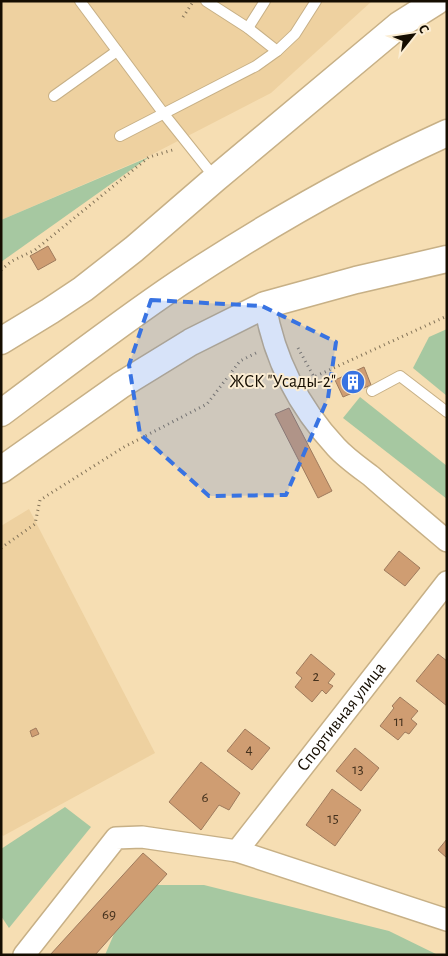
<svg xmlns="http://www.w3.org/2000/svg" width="448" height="956" viewBox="0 0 448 956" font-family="'Alegreya Sans',sans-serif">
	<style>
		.built { fill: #eed1a0 }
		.green { fill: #a6c8a1 }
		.building { fill: #cf9d72; stroke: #9f7b5d }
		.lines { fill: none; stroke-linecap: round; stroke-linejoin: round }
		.service-casing { stroke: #c7b086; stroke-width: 12 }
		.minor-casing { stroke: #c7b086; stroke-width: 24 }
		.tertiary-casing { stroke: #c7b086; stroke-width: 29 }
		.path { stroke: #837358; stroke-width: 3; stroke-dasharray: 1 4; stroke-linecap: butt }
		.service { stroke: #fff; stroke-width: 10 }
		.minor { stroke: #fff; stroke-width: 21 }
		.tertiary { stroke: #fff; stroke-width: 26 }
		.marked { fill: #3873e2; fill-opacity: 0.2; stroke: #3873e2; stroke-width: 4; stroke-dasharray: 10 6; stroke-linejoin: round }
		.labels { text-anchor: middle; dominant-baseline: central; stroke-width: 4; stroke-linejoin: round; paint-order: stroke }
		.number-label { font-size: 15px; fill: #44311d }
		.poi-label { font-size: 18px; fill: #150d01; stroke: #fbedd3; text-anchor: end }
		.street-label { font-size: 18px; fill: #150d01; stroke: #fbedd3 }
	</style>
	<rect width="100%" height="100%" fill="#f6deb3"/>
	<g class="built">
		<path d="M1,1h371l-101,92 -126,65 -144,62z"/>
		<path d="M29,509l126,244 -152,83 -2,-3v-307z"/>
	</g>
	<g class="green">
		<path d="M149,157l-148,105v-42z"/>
		<path d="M447,329v67l-34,-28 16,-31z"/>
		<path d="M360,397l87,69v33l-104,-81z"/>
		<path d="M65,807l26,20 -82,101 -8,-12v-67z"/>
		<path d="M152,885h52l185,46 49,24h-333l17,-40z"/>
	</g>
	<g class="building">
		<path d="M48,246l8,14 -18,10 -8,-14z"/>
		<path d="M364,367l7,18 -28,12 -8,-17z"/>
		<path d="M289,408l43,83 -14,7 -43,-84z"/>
		<path d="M399,551l21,17 -15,18 -21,-16z"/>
		<path d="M311,654l24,20 -7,9 5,3 -7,8 -4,-4 -10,12 -17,-15 7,-9 -6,-5z"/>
		<path d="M438,654l9,7v45l-31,-25z"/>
		<path d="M400,697l18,14 -7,8 6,5 -8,10 -4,-2 -7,8 -18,-14 14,-18 -2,-2z"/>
		<path d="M36,728l3,6 -7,3 -2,-6z"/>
		<path d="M245,729l25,19 -18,22 -25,-19z"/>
		<path d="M355,748l24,20 -18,23 -25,-20z"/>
		<path d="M201,762l39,31 -11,17 -10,-5 -18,25 -32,-28z"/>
		<path d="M332,789l29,21 -26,36 -29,-21z"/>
		<path d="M447,839v19l-9,-8z"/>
		<path d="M143,853l24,21 -72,81h-45z"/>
	</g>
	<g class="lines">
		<g class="service-casing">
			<g id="service">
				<path d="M80,1l84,113 51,64"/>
				<path d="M206,1l42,27 29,23"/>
				<path d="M248,28l17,-27"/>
				<path d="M54,96l63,-45"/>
				<path d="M120,136l136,-70 21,-15 18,-17 21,-33"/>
				<path d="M372,391l28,-15 47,36"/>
			</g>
		</g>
		<g class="minor-casing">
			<g id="minor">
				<path d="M265,305c9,53 34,102 71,142 10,11 23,20 35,29 25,22 50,43 76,65"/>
				<path id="s1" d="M237,851l210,-269"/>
				<path d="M24,955l92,-117 26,-1 95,14 210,69"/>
			</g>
		</g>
		<g class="tertiary-casing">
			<g id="tertiary">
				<path d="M1,341l49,-30 33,-22 51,-40 81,-70 184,-154 38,-24"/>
				<path d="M1,413c59,-44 117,-89 178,-130 85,-56 175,-108 268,-150"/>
				<path d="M1,470l120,-85 70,-43 74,-37 91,-25 91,-21"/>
			</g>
		</g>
		<g class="path">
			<path d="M183,17l10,-15"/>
			<path d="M1,270l11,-9 23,-11 114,-93 27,-8"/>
			<path d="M298,348l16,29 133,-61"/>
			<path d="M1,548l34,-24 5,-24 84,-53 83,-43 33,-43 18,-9"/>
		</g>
		<use href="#service" class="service"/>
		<use href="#minor" class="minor"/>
		<use href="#tertiary" class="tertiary"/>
	</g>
	<path class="marked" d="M151,300l111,6 74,36 -8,56 -42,97 -77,1 -69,-62 -11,-69z"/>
	<defs>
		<g id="building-disc" transform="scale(1.25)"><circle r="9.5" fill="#3873e2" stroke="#fbedd3"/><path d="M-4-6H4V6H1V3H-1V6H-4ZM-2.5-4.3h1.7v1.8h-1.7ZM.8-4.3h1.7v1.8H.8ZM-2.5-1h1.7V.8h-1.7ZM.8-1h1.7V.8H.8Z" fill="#fff"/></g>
	</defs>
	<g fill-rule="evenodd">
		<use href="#building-disc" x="353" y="382"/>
	</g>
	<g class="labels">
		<g class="number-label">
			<text x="316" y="676">2</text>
			<text x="399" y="721">11</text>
			<text x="249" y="749">4</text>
			<text x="358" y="769">13</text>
			<text x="205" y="797">6</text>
			<text x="333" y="818">15</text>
			<text x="109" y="914">69</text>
		</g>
		<g class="poi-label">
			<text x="336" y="382">ЖСК "Усады-2"</text>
		</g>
		<g class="street-label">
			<text stroke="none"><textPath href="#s1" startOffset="170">Спортивная улица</textPath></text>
		</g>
	</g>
	<rect width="448" height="956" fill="none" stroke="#150d01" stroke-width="5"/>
	<g transform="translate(413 35) rotate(60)" stroke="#fbedd3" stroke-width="4" paint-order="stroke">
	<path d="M0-4L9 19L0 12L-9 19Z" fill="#150d01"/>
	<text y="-8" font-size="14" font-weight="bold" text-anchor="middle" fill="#150d01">С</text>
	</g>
</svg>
